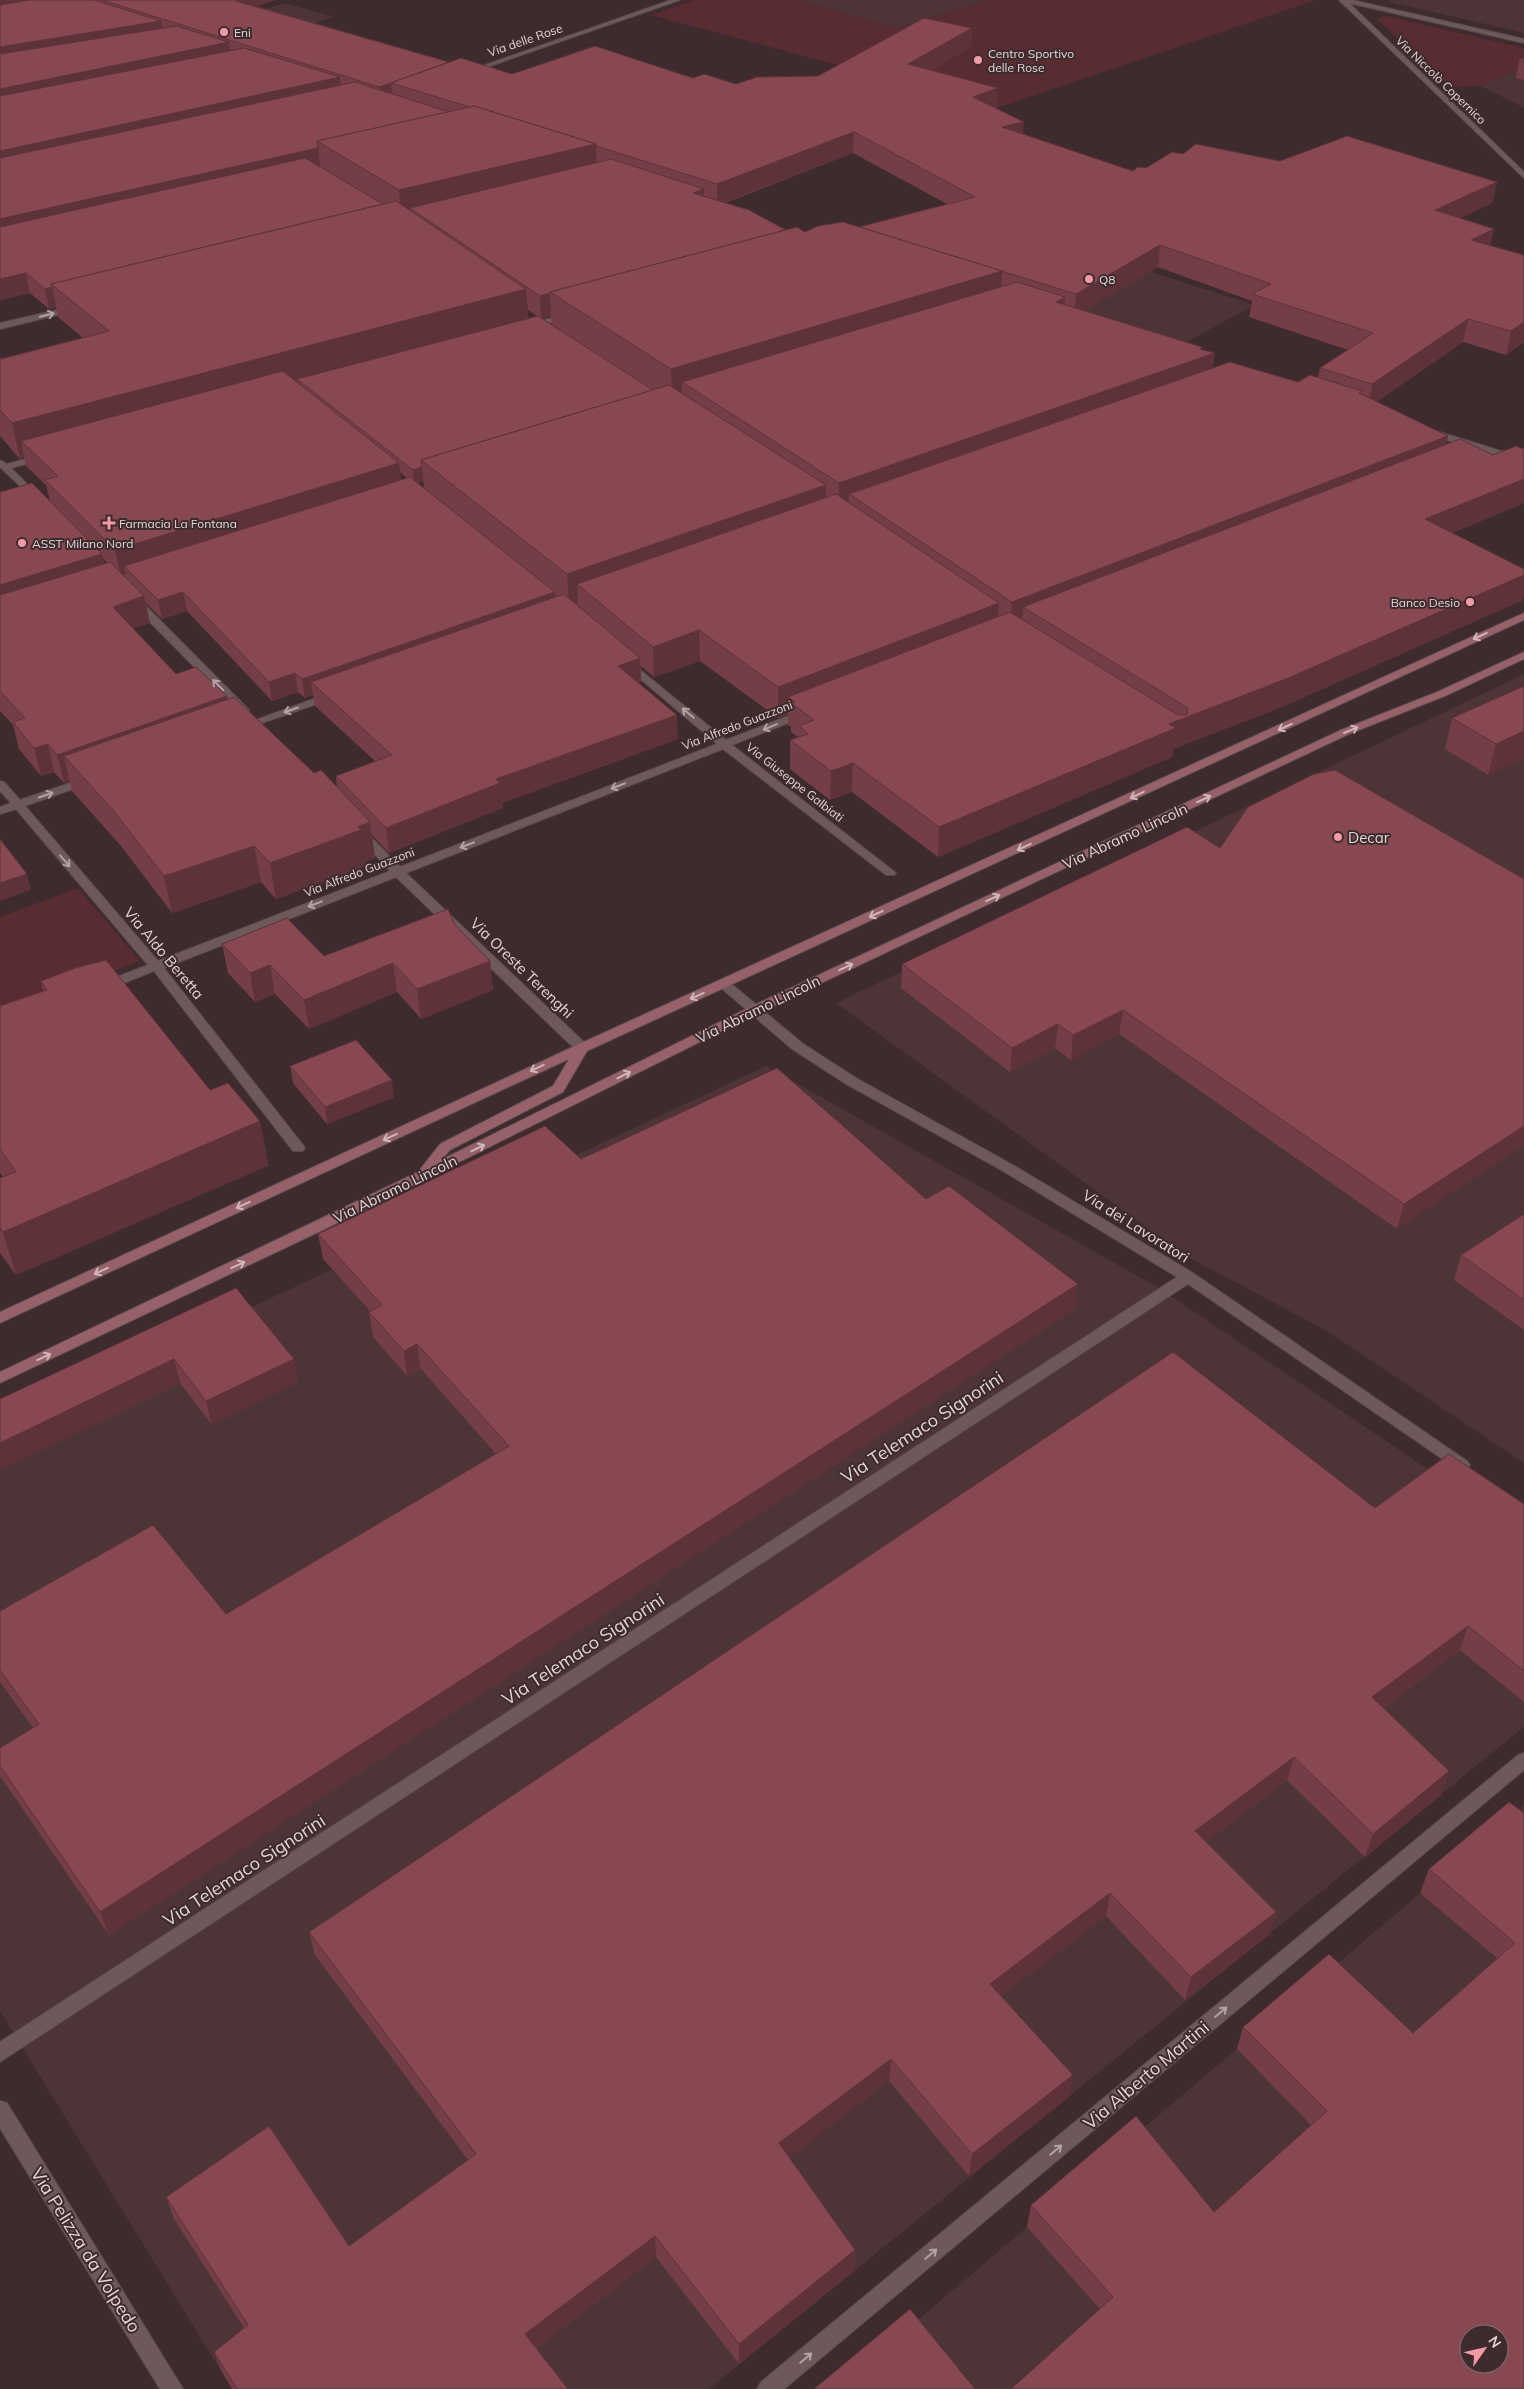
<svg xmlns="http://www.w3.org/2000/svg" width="1524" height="2389" viewBox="0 0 1524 2389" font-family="Mulish,sans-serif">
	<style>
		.built { fill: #4d3437; fill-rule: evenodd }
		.green { fill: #592c32 }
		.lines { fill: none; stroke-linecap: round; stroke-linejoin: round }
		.minor-casing { stroke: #59494b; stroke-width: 2 }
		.tertiary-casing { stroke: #59494b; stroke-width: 2 }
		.secondary-casing { stroke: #59494b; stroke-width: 2 }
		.minor { fill: #6d585a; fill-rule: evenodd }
		.tertiary { fill: #6d585a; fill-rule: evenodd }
		.secondary { fill: #966168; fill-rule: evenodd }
		.wall { fill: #743e46; fill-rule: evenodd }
		.shaded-wall { fill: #5e3239 }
		.building { fill: #874851; stroke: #5e3239; fill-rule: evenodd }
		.oneway { stroke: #b3a3a4 }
		.oneway2 { stroke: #cfb8ba }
		.poi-dot { fill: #f49aa5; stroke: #3d2b2d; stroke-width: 2 }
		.labels { text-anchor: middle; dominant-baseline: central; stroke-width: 4; stroke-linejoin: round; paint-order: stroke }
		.far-poi-label { font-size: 12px; fill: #e2d5d6; stroke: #3d2b2d; text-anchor: start }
		.far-street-label { font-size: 12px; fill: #e2d5d6; stroke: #3d2b2d }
		.street-label { font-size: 15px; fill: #e2d5d6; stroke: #3d2b2d }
		.poi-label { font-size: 15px; fill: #e2d5d6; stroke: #3d2b2d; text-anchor: start }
		.near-street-label { font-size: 18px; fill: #e2d5d6; stroke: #3d2b2d }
	</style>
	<rect width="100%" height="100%" fill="#3d2b2d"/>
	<g class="built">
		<path d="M797,0h191l-90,28z"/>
		<path d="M1391,0h133v33l-135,-31z"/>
		<path d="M285,3l48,14 -105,35 -49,-16z"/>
		<path d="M1524,66v42l-43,-22z"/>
		<path d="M1073,247l182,58 -76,41 -188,-59z"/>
		<path d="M1524,674v789l-197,-132 -141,-75 -350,-253z"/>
		<path d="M766,1066l393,222 365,246v193l-815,662h-477l-232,-378v-586z"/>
		<path d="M1524,1805v584h-687l190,-162zM1469,2334h30v30h-30z"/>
	</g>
	<g class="green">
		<path d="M694,0h103l101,28 90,-28h328l-319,108 -346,-93z"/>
		<path d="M1386,16l138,32v18l-43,20 -31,1 -73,-68z"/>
		<path d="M78,888l62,73 -140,54v-98z"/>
	</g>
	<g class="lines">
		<g class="minor-casing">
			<g id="minor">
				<path d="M671,0h9l-210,73 -5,-1z"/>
				<path d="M1339,0h13l172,39v4l-175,-40 175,169v6z"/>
				<path d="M75,306l4,2 -1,2 -78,19v-6z"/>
				<path d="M569,313h3v4l-45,12 -4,-3z"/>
				<path d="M1427,430h6l91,28v6l-97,-30z"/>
				<path d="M43,454l5,3 -2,2 -35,9 29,29v4l-3,1 -37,-35v-7l7,4z"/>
				<path d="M135,598l4,1 110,111v4h-8l-110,-111v-4z"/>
				<path d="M628,660l98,80 75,-29h8v4l-77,30 164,128 -2,2h-8l-163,-126 -317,124 181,172 1,3 -1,3h-10l-181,-174 -232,91 139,177 2,3 -2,3h-10l-139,-180 -45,18h-8l-2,-3 2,-3 47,-18 -132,-156 -16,5v-7l11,-4 -11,-12v-10l4,1 16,18 65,-22h8v4l-68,24 133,155 232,-90 -32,-35 -2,-2 2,-2h8l34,35 317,-123 -93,-79 -1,-2z"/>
				<path d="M330,693l5,3 -1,2 -89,31h-8l-1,-2z"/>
				<path d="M724,980l4,1 74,62 54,35 157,87 180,108 274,188 3,4 -3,4 -5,2 -5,-2 -269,-185 -1188,778v-20l1177,-765 -174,-106 -157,-87 -54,-35 -72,-62 -2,-3 2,-3z"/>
				<path d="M1524,1753v17l-740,619h-27l4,-7 757,-627z"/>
			</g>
		</g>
		<g class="tertiary-casing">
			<path id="tertiary" d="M0,2101l7,2 176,286h-23l-160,-261z"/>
		</g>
		<g class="secondary-casing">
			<path id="secondary" d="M1524,613v7l-937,431 -24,41 -113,58 -9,10 309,-153 591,-277 96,-38 87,-40v7l-79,37 -96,38 -591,279 -435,217 -323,153v-11l418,-200 22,-28 113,-58 16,-27 -569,264v-11l577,-267z"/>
		</g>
		<use href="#minor" class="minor"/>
		<use href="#tertiary" class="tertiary"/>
		<use href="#secondary" class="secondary"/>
	</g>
	<g class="wall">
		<path d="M0,0h276l-20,6 193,56 63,12 181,4 43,6 82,-8 154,-48 -1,19 -40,23 66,38v1l26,25 110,37 13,-3 37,-14 97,7 217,21 -5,21 -32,15 34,11 -4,17 34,9v87l-18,13 -43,-13 -87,60 70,43 78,58 -72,30 71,67 -241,107 -109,42 -1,8 -234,100 -86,-65 -22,8 -40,-31v-29l8,-3 -7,-5v-5l-3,-2v-11l-10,4 -78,-57 -46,16 -13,-11v16l-2,1 39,56 -176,64 1,5 -114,45 -17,-18 3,23 -10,4 1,4 -90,33 -15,-17 -89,31 -51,-67 -49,-55 -2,-10 -6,2 -10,-11 -13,4 -22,-27 -6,-24 -13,-14v-219l50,9 -4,-16 -20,-19 -2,-9 -4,2 -20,-23v-79l1,2 82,-21 -25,-21 -2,-10 -7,2 -19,-16 -30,7zM853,153l94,51 -88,23 -54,5 -19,-2 -61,-27zM1158,267l94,34 -3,16 99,33 -28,18 -2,9 -20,5 -85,-14 -11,-18 -118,-39zM528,310l9,6 -9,2zM551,316l1,9 -10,-6zM400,473h1l6,5 -6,2zM423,481l1,7 -7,-5zM103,558l4,5 -3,1zM145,602l17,17 25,-8 85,90 26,-9 7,6 8,-3 2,11 60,55 -39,15 1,12 -23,-15 -87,-73v-4l-51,-22 -43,-46 17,-5z"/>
		<path d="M1524,58v22l-8,-2 3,-18z"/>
		<path d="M1524,686v72l-36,17 -43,-26 7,-31z"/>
		<path d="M1220,848l304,31 -127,350 -278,-195 -48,26 -16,-12 -45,24 -109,-84 1,-24z"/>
		<path d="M455,925l35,36 3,29 -72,29 -24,-27 -88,37 -34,-35 -20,8 -27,-29 -6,-29 102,12z"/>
		<path d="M41,981l228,184 -253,110 -16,-22v-75l3,-1 -3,-4v-167l43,-15z"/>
		<path d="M290,1066l104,31 -67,27 -34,-41z"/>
		<path d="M581,1159l345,40 149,110 -966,626 -109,-159v-28l33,-20 -33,-46v-71l226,3 270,-160 -75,-85 -14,7 -34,-39 -4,-25 1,-1 -47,-52 -5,-25z"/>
		<path d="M1524,1214v116l-70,-50 7,-25z"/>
		<path d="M236,1288l58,71 4,23 -86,43 -32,-42 -180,87z"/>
		<path d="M1524,1504v198l-64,-52 -77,58 66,63 -8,24 -76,62 -78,-77 -81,62 70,70 -7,23 -84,65 -79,-84 -105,80 72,79 -4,22 -100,79 -80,-95 -100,76 66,93 -1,21 -115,93 -83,-107 -120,91 32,41h-336l-10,-17 -8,-20 30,-24 -70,-109 -8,-22 183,49 119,-86 -153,-205 -6,-23 1066,-424z"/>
		<path d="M1524,1813v576l-424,-80 -73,-82 4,-22 183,7 97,-87 -74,-76 6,-22 170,6 84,-75 -77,-65 9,-24z"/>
	</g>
	<g class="shaded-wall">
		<path d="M0,0h60l-60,15z"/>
		<path d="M238,0h38l-38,12 -2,-11z"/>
		<path d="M161,21l3,17 -164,27v-18z"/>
		<path d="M972,28l-1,19 -64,38 1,-21z"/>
		<path d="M229,42l3,18 -232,48v-19z"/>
		<path d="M340,77l2,18 -342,75v-19z"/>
		<path d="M391,83l1,12 -12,4 -1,-12z"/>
		<path d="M998,88l-1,20 -25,10 1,-21z"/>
		<path d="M1024,122l-1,21 -21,-16z"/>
		<path d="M854,132l-1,21 -136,52v-21z"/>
		<path d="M596,144l1,33 -187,31 2,14 -10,2 -3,-34z"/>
		<path d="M318,148l2,18 -320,73v-20z"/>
		<path d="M1497,182l-5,21 -61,29 4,-22z"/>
		<path d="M704,189v21l-11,-17z"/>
		<path d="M1494,229l-5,22 -18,-11z"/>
		<path d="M1160,245l-2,22 -84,50 2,-23z"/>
		<path d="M1002,271l-2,32 -318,79v18l-10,3 -1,-34z"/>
		<path d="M26,273l4,20 -30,7v-21z"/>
		<path d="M52,287l4,20 -7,2 -4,-20z"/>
		<path d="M526,289l3,33 -232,57 1,5 -277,57 3,16 -4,2 -8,-36z"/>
		<path d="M550,293l1,23 -10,3 -1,-23z"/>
		<path d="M1065,297l-2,26 -7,-21z"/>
		<path d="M1468,319l-5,23 -95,66 4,-24z"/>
		<path d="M1524,322v20l-18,13 5,-24z"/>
		<path d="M1202,347l-1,11 14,-5 -4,27 -362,114 -1,13 -10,4 1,-28z"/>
		<path d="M1448,436l-5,24 -420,147 -1,16 -12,5 2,-26z"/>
		<path d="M399,463l3,25 -278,78 2,8 -5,2 -6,-26z"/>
		<path d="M422,467l1,14 -9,3 -1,-14z"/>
		<path d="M1524,479v24l-105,43 6,-27z"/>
		<path d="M826,485v31l-249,68 1,19 -9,3 -2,-32z"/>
		<path d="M102,554l6,26 -108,34v-29z"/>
		<path d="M1524,575v21l-1,4 -241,107 -109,42 -1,8 -234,100 1,-30 230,-103z"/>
		<path d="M183,592l4,19 -25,8 -4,-19z"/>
		<path d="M555,592l1,18 -245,72 2,13 -8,3 -3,-19z"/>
		<path d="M144,596l6,27 -31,10 -6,-26z"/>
		<path d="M999,603l-2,30 -209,64v17l-10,4v-31z"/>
		<path d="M699,630l1,31 -46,16 -1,-30z"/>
		<path d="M640,658l1,24 -22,8 -1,-24z"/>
		<path d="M295,673l3,19 -26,9 -3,-19z"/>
		<path d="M227,696l4,27 -167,33 5,25 -5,2 -7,-28z"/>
		<path d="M677,715l1,24 -176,64 1,5 -114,45 -3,-25 110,-49z"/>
		<path d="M1524,731v27l-36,17 8,-31z"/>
		<path d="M48,744l6,28 -13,4 -7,-28z"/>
		<path d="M853,763l-1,29 -22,8 1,-29z"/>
		<path d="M370,822l5,36 -10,4 1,4 -90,33 -6,-36z"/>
		<path d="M254,846l7,36 -89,31 -8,-37z"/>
		<path d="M27,874l4,16 -31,11v-18z"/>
		<path d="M490,961l3,29 -72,29 -4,-30z"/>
		<path d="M393,963l4,29 -88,37 -5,-29z"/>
		<path d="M270,965l5,29 -20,8 -5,-29z"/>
		<path d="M1123,1010l-4,24 -48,26 2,-25z"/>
		<path d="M1058,1024l-3,24 -45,24 2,-24z"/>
		<path d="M392,1080l2,17 -67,27 -2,-17z"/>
		<path d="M260,1121l9,44 -253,110 -13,-43z"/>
		<path d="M1524,1126v20l-127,83 7,-25z"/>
		<path d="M1078,1284l-3,25 -966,626 -9,-23z"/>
		<path d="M417,1344l4,25 -14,7 -3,-25z"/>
		<path d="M174,1359l6,24 -180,87v-27z"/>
		<path d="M294,1359l4,23 -86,43 -6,-24z"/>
		<path d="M1468,1626l-8,24 -95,71 7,-24z"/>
		<path d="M1294,1757l-7,23 -98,75 6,-24z"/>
		<path d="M1449,1771l-8,24 -76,62 8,-23z"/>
		<path d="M1110,1893l-4,23 -119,91 3,-23z"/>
		<path d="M1276,1912l-7,23 -84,65 6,-23z"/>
		<path d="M891,2059l-2,22 -110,84v-22z"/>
		<path d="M1073,2075l-4,22 -100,79 3,-22z"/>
		<path d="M655,2236l1,21 -128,97 -3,-20z"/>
		<path d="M855,2250l-1,21 -115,93v-20z"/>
	</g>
	<g class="building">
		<path d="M29,0h65l67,21 -161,26v-42z"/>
		<path d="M102,0h136l-2,1 213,61 -70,25z"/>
		<path d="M924,18l48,10 -64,36 90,24 -25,9 51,25 -22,5 131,44 5,-4 8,1 26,-16 11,2 13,-10 84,17 67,-25 150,46 -62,28 59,19 -23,11 53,15v67l-13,9 -43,-12 -96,65 -52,-16 53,-35 -121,-39 19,-10 -111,-39 -84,49 -217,-67 116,-30 -121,-65 -137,52 -121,-38v-2l-122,-38 -4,1 -79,-24 70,-25 51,16 83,-28 98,32 11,-4 32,10 21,-7 61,-1z"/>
		<path d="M176,26l53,16 -229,47v-35z"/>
		<path d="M244,48l96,29 -340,74v-55z"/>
		<path d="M1524,58v4l-5,-2z"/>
		<path d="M355,82l94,30 -132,29 1,7 -318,71v-61z"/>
		<path d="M474,106l122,38 -197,46 -82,-49z"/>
		<path d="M305,158l78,46 -332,80 1,3 -7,2 -19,-16 -26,6v-52z"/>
		<path d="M611,159l93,30 -11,4 56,17 37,20 -236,62v1l-10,3 -130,-88z"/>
		<path d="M396,201l130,88 -514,134 -12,-13v-53l1,2 108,-28 -58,-47z"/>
		<path d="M843,222l159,49 -331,98 -121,-77 247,-65 8,5 13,-6z"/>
		<path d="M1017,282l48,15 -9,5 146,45 -2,2 15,4 -376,130 -157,-101z"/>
		<path d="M538,316l115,74 -232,70 1,7 -9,3 -116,-91z"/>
		<path d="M1230,362l68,20 12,-7 52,16 -3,2 89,43 -436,166 -163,-108z"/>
		<path d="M283,371l116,92 -284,87 -70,-70 13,-4 -37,-35z"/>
		<path d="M669,385l157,100 -259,89 -146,-114z"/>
		<path d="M1460,439l33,16 23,-9 8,3v30l-99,40 99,50v6l-238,104 -117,45 7,4 -237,99 -86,-64 -22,8 -41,-31 18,-6 -9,-8 15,-6 -23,-17 4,-1 -7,-5 222,-85 168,103h9l1,-7 -165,-101z"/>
		<path d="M410,477l145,115 -253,87 -7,-6 -26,9 -86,-90 -25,8 -34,-34z"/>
		<path d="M32,483l70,71 -102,31v-93z"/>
		<path d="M836,494l163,109 -221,84 -79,-57 -46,17 -76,-63z"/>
		<path d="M110,562l34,34 -31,11 63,67 20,-7 31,29 -170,59 -9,-11 -14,4 -21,-26 12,-4 -25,-27v-96z"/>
		<path d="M564,594l76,64 -22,8 59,49 -181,64 4,4 -114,45 -50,-52 56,-21 -81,-73z"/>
		<path d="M1524,686v45l-28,13 -44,-26z"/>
		<path d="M234,697l80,76 7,-3 49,52 -12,5 3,3 -91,33 -16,-17 -90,30 -51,-66 -49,-54z"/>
		<path d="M1335,770l189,109v247l-120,78 -281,-194 -50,25 -15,-11 -46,24 -110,-84 285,-137 33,21 28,-41 66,-33z"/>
		<path d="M0,839l27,35 -27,9z"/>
		<path d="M448,909l7,16 35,36 -73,28 -24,-26 -89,37 -34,-35 -20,8 -28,-29 65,-26 37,38z"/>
		<path d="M106,960l104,130 18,-7 32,38 -257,111 -3,-4v-50l16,-6 -16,-23v-143l47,-16 -6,-9 34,-13z"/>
		<path d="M356,1040l36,40 -67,27 -35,-41z"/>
		<path d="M777,1068l149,131 23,-13 129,98 -978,628 -100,-146v-18l39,-24 -39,-54v-59l153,-86 73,89 283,-168 -92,-102 -13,7 -35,-39 13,-7 -64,-71 227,-108 36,33z"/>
		<path d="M1524,1214v86l-63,-45z"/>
		<path d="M236,1288l58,71 -88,42 -32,-42 -174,84v-44z"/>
		<path d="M1173,1352l202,156 74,-54 75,50v167l-56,-45 -96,71 77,74 -76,63 -79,-77 -99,74 81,81 -85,65 -81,-84 -120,91 83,91 -101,79 -81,-95 -112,84 76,107 -116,94 -84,-108 -130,98 43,55h-331l-23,-37 34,-27 -82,-128 103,-71 80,120 127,-92 -167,-222z"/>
		<path d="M1509,1802l15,11v576h-513l102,-92 -82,-92 105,-89 78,96 113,-101 -84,-84 86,-73 84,79 102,-90 -86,-74zM1469,2334h30v30h-30z"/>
		<path d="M910,2309l65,80h-161z"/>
	</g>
	<defs><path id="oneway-shaft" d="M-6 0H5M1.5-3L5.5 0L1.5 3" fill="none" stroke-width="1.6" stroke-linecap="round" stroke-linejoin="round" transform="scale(1.25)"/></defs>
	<g class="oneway">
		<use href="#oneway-shaft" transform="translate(47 315) rotate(-14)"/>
		<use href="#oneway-shaft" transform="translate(218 685) rotate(-135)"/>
		<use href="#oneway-shaft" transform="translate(291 710) rotate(161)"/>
		<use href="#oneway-shaft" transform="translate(688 713) rotate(-140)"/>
		<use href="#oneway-shaft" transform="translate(770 727) rotate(158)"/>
		<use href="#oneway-shaft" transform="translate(618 786) rotate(159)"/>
		<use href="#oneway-shaft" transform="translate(46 795) rotate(-19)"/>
		<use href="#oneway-shaft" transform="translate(467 845) rotate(159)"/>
		<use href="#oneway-shaft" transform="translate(65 861) rotate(49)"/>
		<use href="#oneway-shaft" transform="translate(315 904) rotate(159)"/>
		<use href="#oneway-shaft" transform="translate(1221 2012) rotate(-40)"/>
		<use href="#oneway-shaft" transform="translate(1056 2150) rotate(-40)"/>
		<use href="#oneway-shaft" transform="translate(931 2254) rotate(-40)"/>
		<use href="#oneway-shaft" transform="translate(806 2358) rotate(-40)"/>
	</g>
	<g class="oneway2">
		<use href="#oneway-shaft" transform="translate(1480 636) rotate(155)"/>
		<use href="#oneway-shaft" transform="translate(1285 727) rotate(155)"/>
		<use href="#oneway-shaft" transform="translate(1351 730) rotate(-23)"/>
		<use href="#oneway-shaft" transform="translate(1137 795) rotate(155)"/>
		<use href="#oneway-shaft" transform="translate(1204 799) rotate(-25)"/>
		<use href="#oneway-shaft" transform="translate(1024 847) rotate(155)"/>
		<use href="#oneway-shaft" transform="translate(993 898) rotate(-25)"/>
		<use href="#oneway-shaft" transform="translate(876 914) rotate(155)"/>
		<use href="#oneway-shaft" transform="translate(846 967) rotate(-25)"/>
		<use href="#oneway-shaft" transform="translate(697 996) rotate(156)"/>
		<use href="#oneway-shaft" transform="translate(537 1068) rotate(155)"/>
		<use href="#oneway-shaft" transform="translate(624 1075) rotate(-27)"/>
		<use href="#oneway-shaft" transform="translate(390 1137) rotate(155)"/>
		<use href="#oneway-shaft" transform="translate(478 1148) rotate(-27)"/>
		<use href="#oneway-shaft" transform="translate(243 1205) rotate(155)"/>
		<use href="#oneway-shaft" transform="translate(238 1265) rotate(-25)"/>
		<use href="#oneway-shaft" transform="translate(101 1271) rotate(155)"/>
		<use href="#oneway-shaft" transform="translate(44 1357) rotate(-25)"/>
	</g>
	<g class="poi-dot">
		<circle cx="224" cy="32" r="5"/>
		<circle cx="978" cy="60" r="5"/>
		<circle cx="1089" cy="279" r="5"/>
		<path d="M106.5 515.5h5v5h5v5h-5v5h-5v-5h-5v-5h5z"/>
		<circle cx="22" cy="543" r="5"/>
		<circle cx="1470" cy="602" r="5"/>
		<circle cx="1338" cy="837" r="5"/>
	</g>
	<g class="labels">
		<g class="far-poi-label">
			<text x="234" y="32">Eni</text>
			<text x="988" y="53">Centro Sportivo<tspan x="988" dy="14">delle Rose</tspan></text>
			<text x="1099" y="279">Q8</text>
			<text x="119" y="523">Farmacia La Fontana</text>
			<text x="32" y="543">ASST Milano Nord</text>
			<text x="1460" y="602" text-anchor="end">Banco Desio</text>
		</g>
		<g class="far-street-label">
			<text transform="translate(525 40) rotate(-19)">Via delle Rose</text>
			<text transform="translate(1441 80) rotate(44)">Via Niccolò Copernico</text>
			<text transform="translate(737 725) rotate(-21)">Via Alfredo Guazzoni</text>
			<text transform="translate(795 782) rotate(38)">Via Giuseppe Galbiati</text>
			<text transform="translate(359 872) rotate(-21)">Via Alfredo Guazzoni</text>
		</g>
		<g class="street-label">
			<text transform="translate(1125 836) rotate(-25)">Via Abramo Lincoln</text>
			<text transform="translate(164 953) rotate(50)">Via Aldo Beretta</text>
			<text transform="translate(522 968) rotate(44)">Via Oreste Terenghi</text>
			<text transform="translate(758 1009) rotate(-26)">Via Abramo Lincoln</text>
			<text transform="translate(395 1189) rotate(-26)">Via Abramo Lincoln</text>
			<text transform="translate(1136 1226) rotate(32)">Via dei Lavoratori</text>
		</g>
		<g class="poi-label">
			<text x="1348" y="837">Decar</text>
		</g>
		<g class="near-street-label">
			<text transform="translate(922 1427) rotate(-33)">Via Telemaco Signorini</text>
			<text transform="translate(583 1649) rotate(-33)">Via Telemaco Signorini</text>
			<text transform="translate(244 1870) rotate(-33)">Via Telemaco Signorini</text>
			<text transform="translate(1146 2075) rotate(-40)">Via Alberto Martini</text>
			<text transform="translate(86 2250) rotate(58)">Via Pelizza da Volpedo</text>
		</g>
	</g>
	<g transform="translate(1484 2349) rotate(56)"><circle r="24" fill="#3d2b2d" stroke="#7f6f71"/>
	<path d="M0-4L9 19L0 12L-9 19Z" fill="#f49aa5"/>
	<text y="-8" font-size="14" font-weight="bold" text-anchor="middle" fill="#e2d5d6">N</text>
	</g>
</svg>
